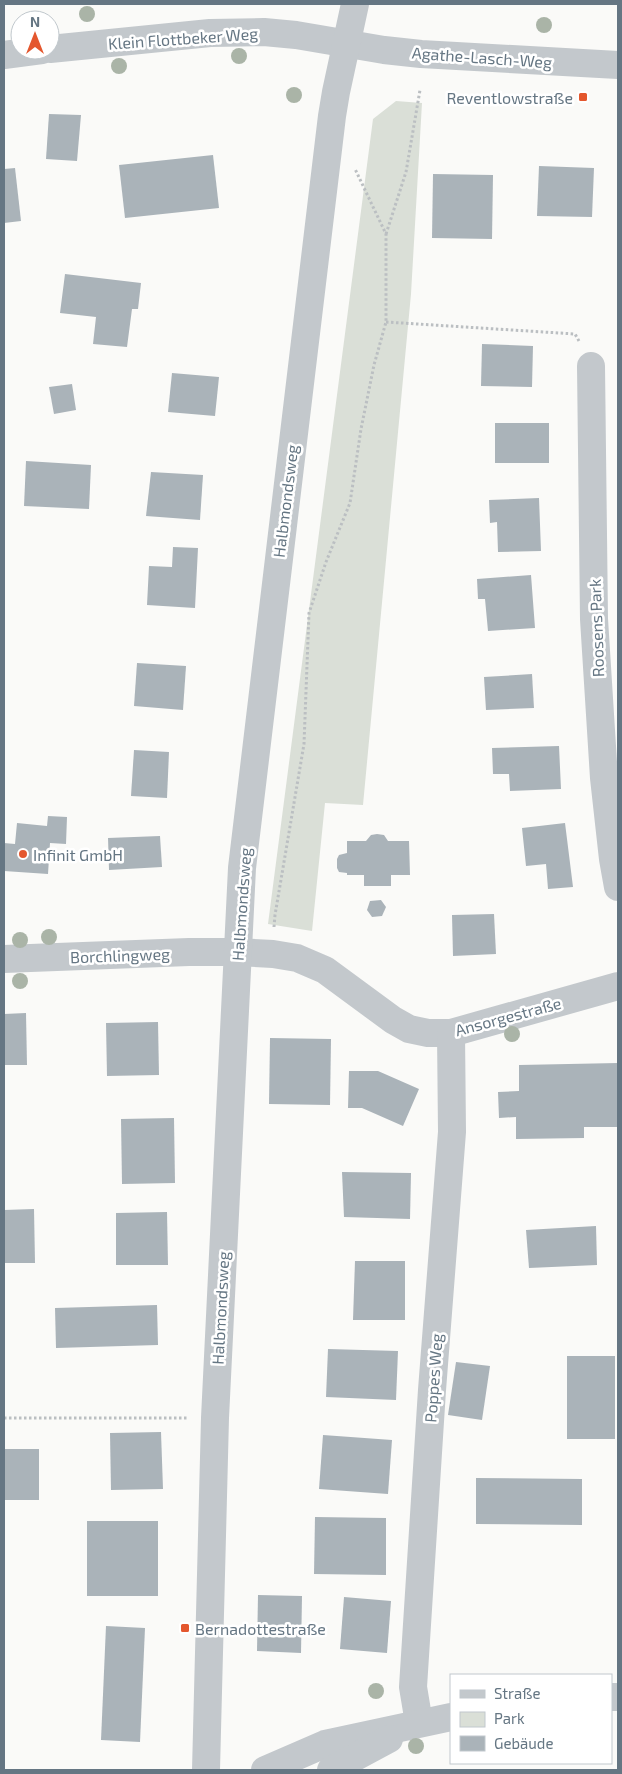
<svg xmlns="http://www.w3.org/2000/svg" width="622" height="1774" viewBox="0 0 622 1774" font-family="'Exo 2',sans-serif">
	<style>
		.green { fill: #dadfd7 }
		.building { fill: #aab3b9 }
		.lines { fill: none; stroke-linecap: round; stroke-linejoin: round }
		.path { stroke: #bbbfc2; stroke-width: 3; stroke-dasharray: 2.5 2.5; stroke-linecap: butt }
		.minor { stroke: #c3c8cc; stroke-width: 28 }
		.tertiary { stroke: #c3c8cc; stroke-width: 28 }
		.tree { fill: #aab4a7 }
		.poi-dot { fill: #e4572e; stroke: #fff; stroke-width: 2 }
		.labels { text-anchor: middle; dominant-baseline: central; stroke-width: 5; stroke-linejoin: round; paint-order: stroke }
		.street-label { font-size: 16px; fill: #657683; stroke: #fff }
		.poi-label { font-size: 16px; fill: #657683; stroke: #fff; text-anchor: start }
	</style>
	<rect width="100%" height="100%" fill="#fafaf8"/>
	<path class="green" d="M396,101l26,2 -11,191 -48,511 -38,-2 -13,128 -44,-7 105,-805z"/>
	<g class="building">
		<path d="M49,114l32,1 -4,46 -31,-2z"/>
		<path d="M213,155l6,53 -94,10 -6,-53z"/>
		<path d="M539,166l55,2 -2,49 -55,-1z"/>
		<path d="M15,168l6,53 -17,2v-54z"/>
		<path d="M433,174l60,1 -1,64 -60,-1z"/>
		<path d="M65,274l76,9 -3,26h-6l-5,38 -34,-3 3,-27 -36,-4z"/>
		<path d="M482,344l51,2 -1,41 -51,-1z"/>
		<path d="M172,373l47,4 -4,39 -47,-4z"/>
		<path d="M72,384l4,26 -22,4 -5,-27z"/>
		<rect x="495" y="423" width="54" height="40"/>
		<path d="M26,461l65,4 -2,44 -65,-3z"/>
		<path d="M151,472l52,3 -3,45 -54,-4z"/>
		<path d="M539,498l2,53 -43,1 -1,-30 -7,1 -1,-23z"/>
		<path d="M173,547l25,1 -3,60 -48,-3 2,-39 23,1z"/>
		<path d="M531,575l4,53 -47,3 -3,-32h-7l-1,-20z"/>
		<path d="M137,663l49,3 -3,44 -49,-4z"/>
		<path d="M532,674l2,34 -48,2 -2,-33z"/>
		<path d="M559,746l2,43 -51,2 -1,-17h-16l-1,-26z"/>
		<path d="M134,750l35,2 -2,46 -36,-2z"/>
		<path d="M48,816l19,1 -1,27 -16,-1 -2,31 -44,-3v-28l11,1 2,-21 30,3z"/>
		<path d="M565,823l8,64 -25,2 -2,-25 -20,2 -4,-38z"/>
		<path d="M377,834l7,1 4,6h21l1,34h-19v11h-27v-11h-17v-2l-8,-1 -2,-4v-9l2,-4 8,-2v-12h19l5,-6z"/>
		<path d="M160,836l2,31 -53,3 -1,-32z"/>
		<path d="M381,900l5,7 -4,9 -10,1 -5,-7 3,-9z"/>
		<path d="M494,914l2,40 -43,2 -1,-41z"/>
		<path d="M26,1013l1,52h-23v-51z"/>
		<path d="M158,1022l1,53 -52,1 -1,-53z"/>
		<path d="M270,1038l61,1 -1,66 -61,-1z"/>
		<path d="M618,1063v64h-34v11l-68,1v-22l-17,1 -1,-26 21,-1v-26z"/>
		<path d="M349,1071h29l41,18 -16,37 -41,-18h-14z"/>
		<path d="M174,1118l1,65 -53,1 -1,-65z"/>
		<path d="M342,1172l69,1 -1,46 -66,-2z"/>
		<path d="M34,1209l1,54h-31v-53z"/>
		<path d="M167,1212l1,53h-52v-52z"/>
		<path d="M596,1226l1,39 -68,3 -3,-38z"/>
		<path d="M355,1261h50v59h-52z"/>
		<path d="M157,1305l1,40 -102,3 -1,-40z"/>
		<path d="M328,1349l70,2 -2,49 -70,-3z"/>
		<rect x="567" y="1356" width="48" height="83"/>
		<path d="M456,1362l34,4 -8,54 -34,-5z"/>
		<path d="M161,1432l2,57 -52,1 -1,-57z"/>
		<path d="M323,1435l69,5 -4,54 -69,-5z"/>
		<rect x="4" y="1449" width="35" height="51"/>
		<path d="M476,1478l106,1v46l-106,-1z"/>
		<path d="M315,1517l71,1v57l-72,-1z"/>
		<rect x="87" y="1521" width="71" height="75"/>
		<path d="M258,1595l44,1 -1,57 -44,-2z"/>
		<path d="M344,1597l47,4 -4,52 -47,-4z"/>
		<path d="M106,1626l39,2 -5,114 -39,-2z"/>
	</g>
	<g class="lines">
		<g class="path">
			<path d="M386,234l20,-62 14,-82"/>
			<path d="M386,322l189,12 4,7"/>
			<path d="M274,927l1,-12 29,-171 5,-131 17,-51 24,-59 11,-74 13,-64 12,-43v-88l-31,-65"/>
			<path d="M4,1418h184"/>
		</g>
		<g class="minor">
			<path d="M50,49l160,-16 54,-1 32,3 88,15 37,4 197,11"/>
			<path d="M4,55l38,-5"/>
			<path d="M591,366l3,253 10,159 9,81 5,28"/>
			<path d="M4,959l185,-7h48l36,2 24,4 28,12 68,50 16,9 19,4h23l167,-47"/>
			<path d="M419,1723l-6,-36 19,-297 20,-258 -1,-99"/>
		</g>
		<g class="tertiary">
			<path d="M611,1697h7"/>
			<path d="M206,1770l9,-352 27,-550 90,-752 4,-24 19,-88"/>
			<path d="M265,1770l60,-26 126,-27"/>
			<path d="M331,1770l58,-31"/>
		</g>
	</g>
	<g class="tree">
		<circle cx="87" cy="14" r="8"/>
		<circle cx="544" cy="25" r="8"/>
		<circle cx="239" cy="56" r="8"/>
		<circle cx="119" cy="66" r="8"/>
		<circle cx="294" cy="95" r="8"/>
		<circle cx="49" cy="937" r="8"/>
		<circle cx="20" cy="940" r="8"/>
		<circle cx="20" cy="981" r="8"/>
		<circle cx="512" cy="1034" r="8"/>
		<circle cx="376" cy="1691" r="8"/>
		<circle cx="416" cy="1746" r="8"/>
	</g>
	<g class="poi-dot">
		<rect x="578" y="92" width="10" height="10" rx="2.5"/>
		<circle cx="23" cy="854" r="5"/>
		<rect x="180" y="1623" width="10" height="10" rx="2.5"/>
	</g>
	<g class="labels">
		<g class="street-label">
			<text transform="translate(183 38) rotate(-4)">Klein Flottbeker Weg</text>
			<text transform="translate(482 57) rotate(4)">Agathe-Lasch-Weg</text>
			<text transform="translate(285 501) rotate(-83)">Halbmondsweg</text>
			<text transform="translate(596 628) rotate(-92)">Roosens Park</text>
			<text transform="translate(241 904) rotate(-86)">Halbmondsweg</text>
			<text transform="translate(120 955) rotate(-2)">Borchlingweg</text>
			<text transform="translate(508 1016) rotate(-15)">Ansorgestraße</text>
			<text transform="translate(220 1308) rotate(-87)">Halbmondsweg</text>
			<text transform="translate(433 1378) rotate(-86)">Poppes Weg</text>
		</g>
		<g class="poi-label">
			<text x="573" y="97" text-anchor="end">Reventlowstraße</text>
			<text x="33" y="854">Infinit GmbH</text>
			<text x="195" y="1628">Bernadottestraße</text>
		</g>
	</g>
	<rect width="622" height="1774" fill="none" stroke="#657683" stroke-width="10"/>
	<rect x="450" y="1674" width="162" height="90" fill="#ffffff" stroke="#c1c8cd"/>
	<rect x="460" y="1690" width="25" height="8" fill="#c3c8cc" stroke="#c1c8cd"/>
	<text x="494" y="1699" font-size="15" fill="#657683">Straße</text>
	<rect x="460" y="1712" width="25" height="15" fill="#dadfd7" stroke="#c1c8cd"/>
	<text x="494" y="1724" font-size="15" fill="#657683">Park</text>
	<rect x="460" y="1736" width="25" height="15" fill="#aab3b9" stroke="#c1c8cd"/>
	<text x="494" y="1749" font-size="15" fill="#657683">Gebäude</text>
	<g transform="translate(35 35)"><circle r="24" fill="#ffffff" stroke="#c1c8cd"/>
	<path d="M0-4L9 19L0 12L-9 19Z" fill="#e4572e"/>
	<text y="-8" font-size="14" font-weight="bold" text-anchor="middle" fill="#657683">N</text>
	</g>
</svg>
